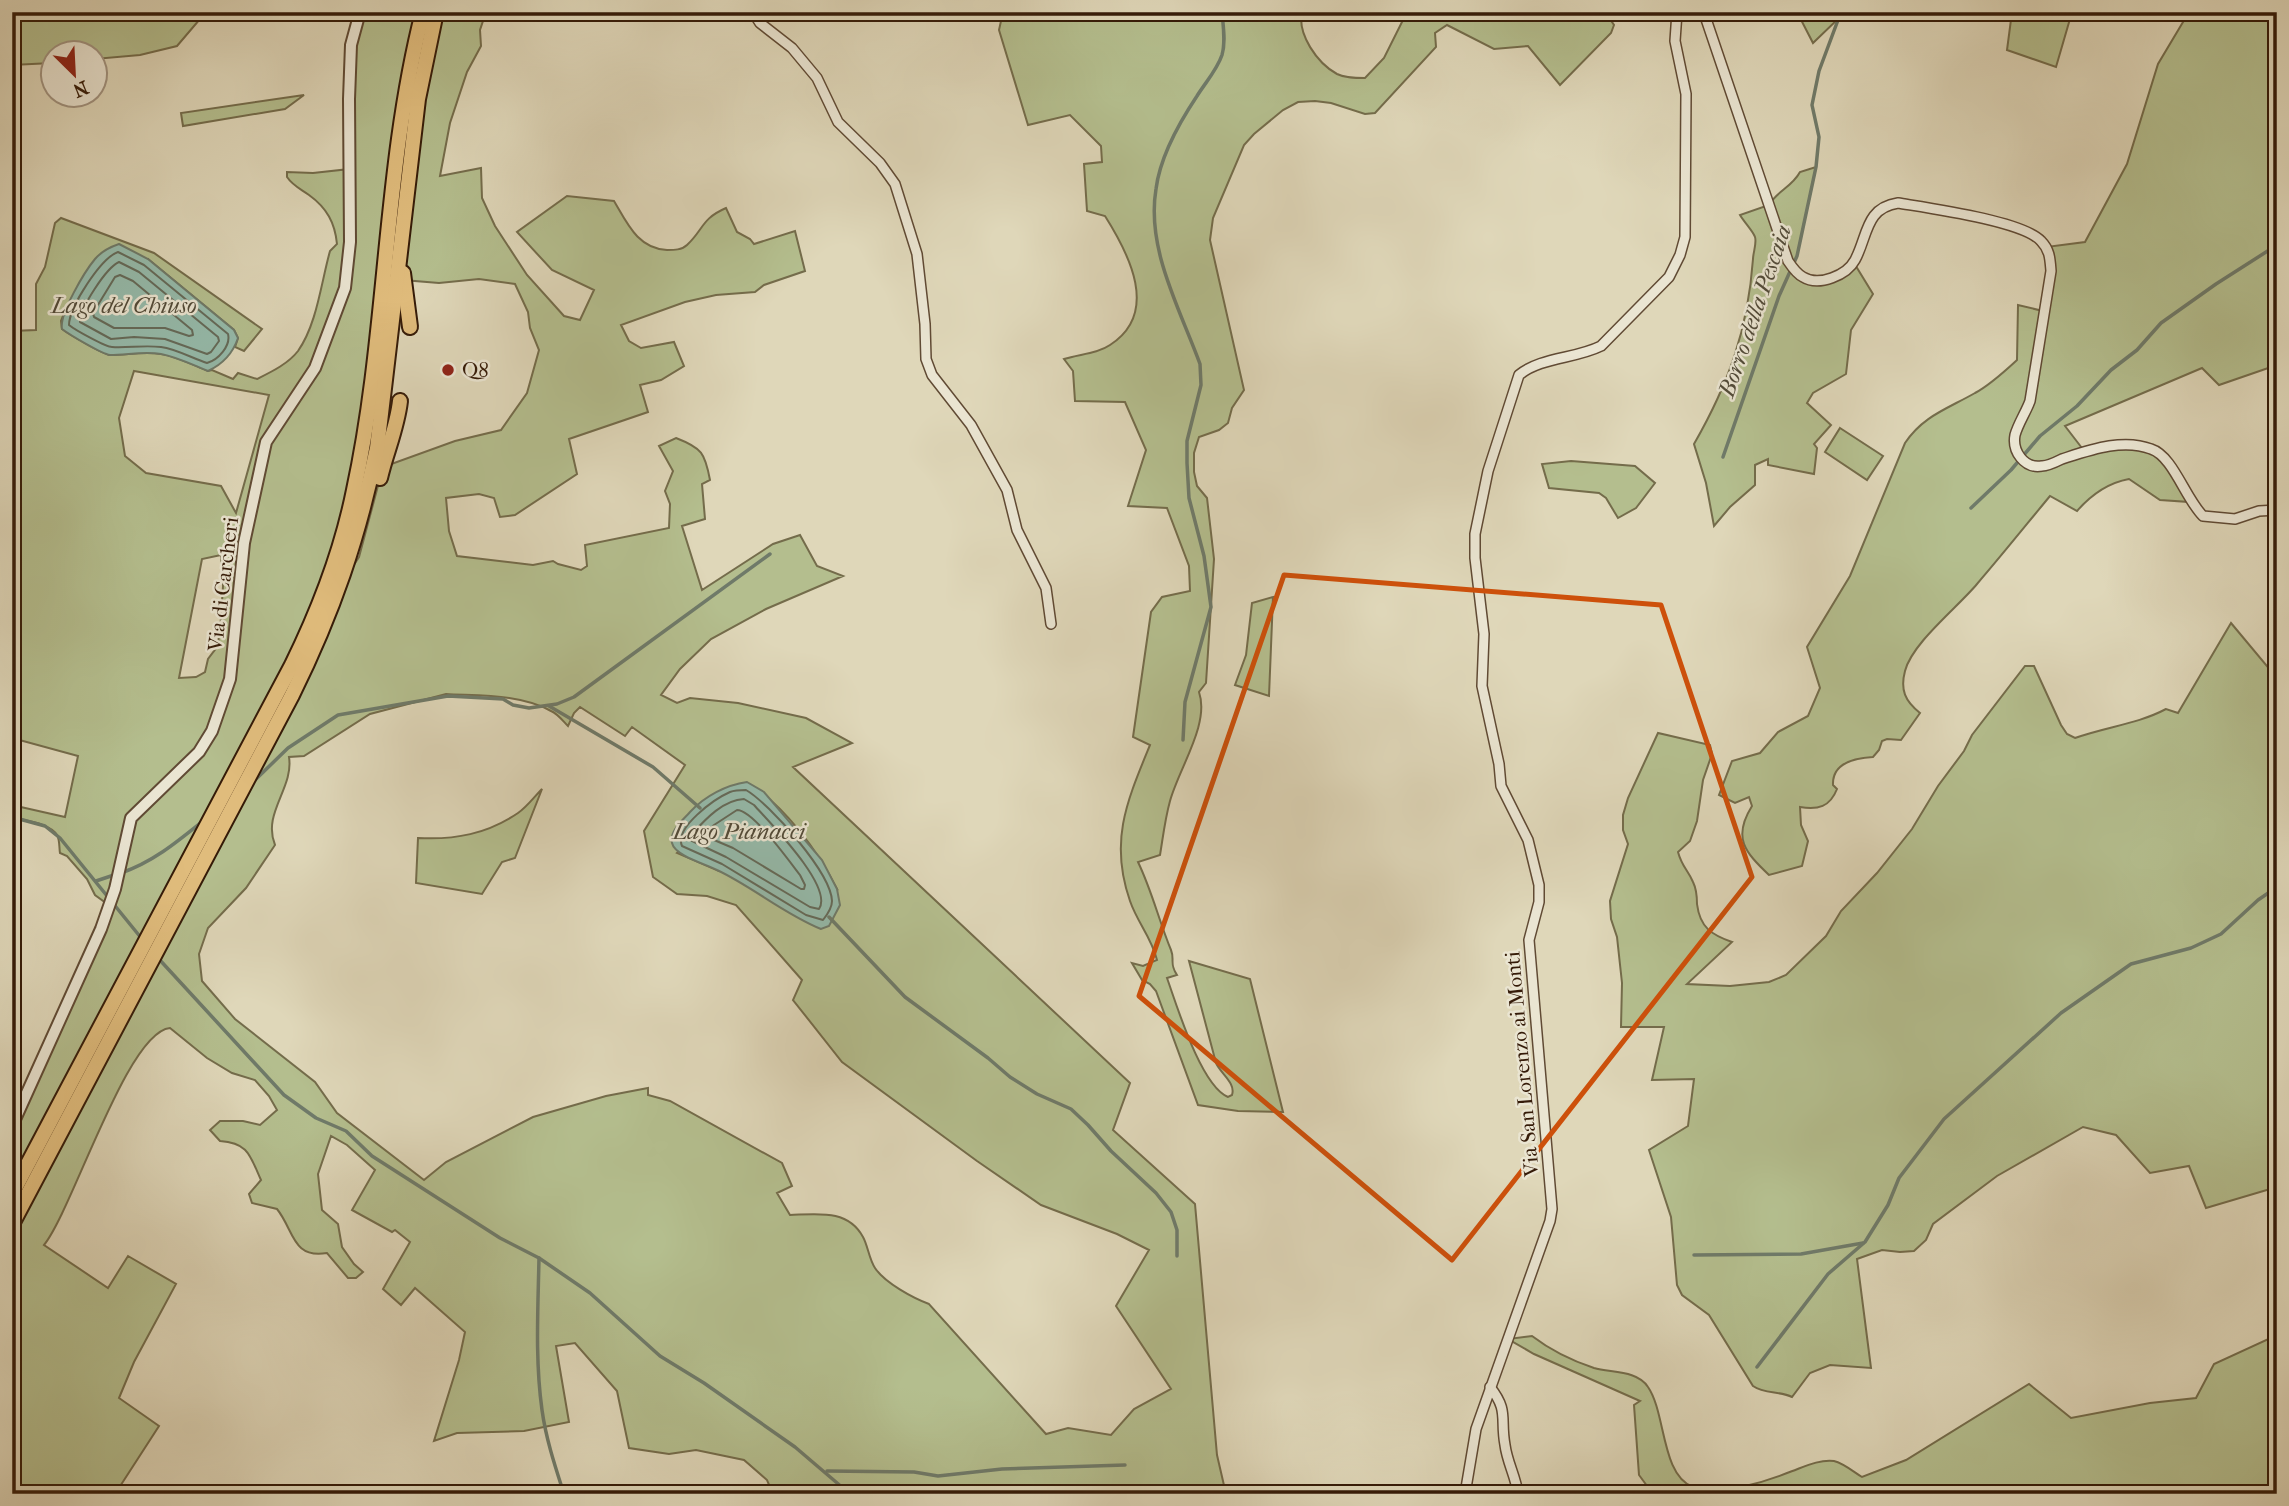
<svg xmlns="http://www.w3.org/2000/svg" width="2289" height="1506" viewBox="0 0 2289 1506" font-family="'IM FELL French Canon',serif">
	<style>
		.green { fill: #b4be8e; stroke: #746c4b; stroke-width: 2; fill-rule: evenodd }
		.water { fill: #95baaa; stroke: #6f7a69; stroke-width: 2 }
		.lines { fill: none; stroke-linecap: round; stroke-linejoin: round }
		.shore { stroke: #656a59; stroke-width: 2 }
		.stream { stroke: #6f7a69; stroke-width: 3.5 }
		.minor-casing { stroke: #604a34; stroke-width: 12 }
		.tertiary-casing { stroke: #604a34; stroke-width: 14 }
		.trunk-casing { stroke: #351b08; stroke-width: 18 }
		.minor { stroke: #eae5d2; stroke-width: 9 }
		.tertiary { stroke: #eae5d2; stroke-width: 10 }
		.trunk { stroke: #e0bc7c; stroke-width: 14 }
		.marked { fill: none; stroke: #cd500b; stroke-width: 5; stroke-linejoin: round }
		.poi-dot { fill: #8f2418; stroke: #eae5d2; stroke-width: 2.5 }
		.labels { text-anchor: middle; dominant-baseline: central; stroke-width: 5; stroke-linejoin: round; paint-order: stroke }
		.poi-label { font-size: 21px; fill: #351b08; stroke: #eae5d2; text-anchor: start }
		.street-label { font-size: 21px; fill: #351b08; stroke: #eae5d2 }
		.water-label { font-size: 23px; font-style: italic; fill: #524b39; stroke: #eae5d2 }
	</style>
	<rect width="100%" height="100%" fill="#dfd7b9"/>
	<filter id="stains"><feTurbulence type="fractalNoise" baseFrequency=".00286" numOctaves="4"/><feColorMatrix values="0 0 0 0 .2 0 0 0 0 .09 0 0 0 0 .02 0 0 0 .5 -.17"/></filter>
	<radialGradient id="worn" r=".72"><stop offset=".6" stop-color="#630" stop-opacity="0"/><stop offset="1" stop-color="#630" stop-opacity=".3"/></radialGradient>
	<g class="green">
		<path d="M12,12h194l-29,34 -37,9 -45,4 -1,-7h-42v11l-40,2z"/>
		<path d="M360,12h63l-54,395 -44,180 -313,607v-68l98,-220 -15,-11 -8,-16 -20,-23 -7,-3c-1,-5 0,-13 -3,-18 -7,-12 -32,-14 -45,-18v-12l53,12 13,-61 -66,-18v-407l24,-1v-46l9,-17 10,-44 6,-5 93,35 108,76 -18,22 -9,-4 3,-9 -4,-8 -86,-71 -81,47 -6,15 1,8c8,6 41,25 48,26 17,0 34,-4 51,-1 15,2 32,11 47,17l4,-1 21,9 5,-6 19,6c14,-7 31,-15 41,-28 19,-27 23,-68 32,-100l7,-7c-2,-21 -10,-36 -28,-49 -8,-6 -16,-9 -22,-18v-5l26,1 36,-4v-70zM134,371l135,24 -33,118 -15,-27 -75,-13 -21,-17 -6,-38zM221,555l2,31 -3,46 -3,15 -9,12 -3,13 -9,5 -17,1 23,-119z"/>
		<path d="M436,12h50l-6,18 1,16 -14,26 -17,51 -10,53 41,-8 1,30 13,28 32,49 37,41 16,4 14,-30 -42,-20 -35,-38 50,-36 47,5c13,22 24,48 53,49 7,0 15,0 20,-5 17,-16 14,-26 39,-37l11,24 13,7 4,5 41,-13 10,40 -41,14 -9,7 -39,3 -31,7 -64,23 8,16 12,7 33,-6 10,24 -23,14 -21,5 8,27 -79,27 8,35 -62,41 -15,2 -6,-19 -15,-4 -33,4 3,33 8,25 76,9 20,-4 5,3 23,6 6,-4 -2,-21 84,-17 1,-24 -5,-13 8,-20 -14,-25 17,-8c26,10 29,15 34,42l-8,4 3,35 -23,7 20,64 71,-46 27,-9 17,31 26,10 -77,33 -55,30 -31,30 -19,26 16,8 13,-5 48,5 68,15 46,25 -59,24 337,316 -17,47 82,74 22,251 9,39h-453l-6,-14 -23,-20 -48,-10 -27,4 -40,-6 -12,-57 -42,-48 -19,3 13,76 -45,9 -67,2 -23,8 25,-81 6,-28 -50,-44 -14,17 -18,-16 27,-47 -15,-12 -3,2 -40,-22 23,-40 -28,-25 -16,-9 -13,38 4,36 16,14 4,23 12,17 9,8 -7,6h-8l-21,-25c-35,6 -33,-23 -50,-44l-25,-6 -3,-9 12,-14c-11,-24 -12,-37 -41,-39l-10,-11 10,-9h23l17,4 17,-15 -8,-14 -14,-16 -23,-7 -25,-15 -37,-30c-43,4 -97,181 -126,217l64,43 20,-32 48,28 -42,78 -15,36 40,28 -44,68h-103v-270l67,-124 261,-514 19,-29 24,-90 72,-26 46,-11 26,-37 12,-43 -9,-22 -2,-16 -13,-28 -36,-5 -40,4 -36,-3 -3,-37zM446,694c34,2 74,0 105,17 7,3 12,10 17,15l6,-13 6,-6 45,29 7,-9 53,38 -41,66 9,46 24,17 30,2 29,9 66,75 -9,20 49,62 135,99 64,44 76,29 32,16 -33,56 55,83 -37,20 -23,26 -43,-7 -22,6 -117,-130c-16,-6 -44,-21 -54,-36 -6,-9 -7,-22 -12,-31 -15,-28 -45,-23 -73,-22l-13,-22 15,-7 -10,-23 -112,-62 -22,-6v-7l-42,8 -73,21 -87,45 -22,18 -87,-67 -22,-31 -80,-63 -33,-38 -3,-27 9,-26 38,-40 29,-43c-13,-32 19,-57 14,-88l15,-1 66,-42zM747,783c36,20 72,70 90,106l-118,-18 -42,-18z"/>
		<path d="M1011,12h291c-5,22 15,51 35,62 8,4 18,4 28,4l19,-20 23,-46h198l9,13 -3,8 -51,52 -32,-39 -34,3 -47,-24 -12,8 1,14 -61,66 -10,1 -34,-11 -16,-2 -17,1 -15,8 -29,24 -10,11 -31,73 -3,22 34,150 -12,18 -4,15 -9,7 -20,7 -5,16v19l3,14 10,12 7,61 -8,124 -7,9c11,32 -20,76 -29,109 -5,18 -7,36 -10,54l-22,7c14,29 21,59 33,88 4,10 -2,13 6,25l-10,3c10,28 34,108 61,119l4,-2c4,-12 -11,-21 -16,-32l-27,-102 61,18 33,133 -45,-1 -40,-6 -42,-114 -6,-7 -8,-4 -10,-17 11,3 14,-6c-6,-24 -19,-36 -27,-59 -21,-60 -3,-100 20,-156l-17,-8 18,-125 11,-15 28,-6 -1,-25 -22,-58 -39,-2 18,-56 -21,-48 -50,-1 -2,-30 -9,-12c15,-5 33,-5 46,-14 50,-32 19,-91 -5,-129l-18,-5 -3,-47 18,-2 -1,-16 -31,-31 -42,10 -29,-95 2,-9z"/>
		<path d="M1797,12h44l-3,7 -25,24z"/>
		<path d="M2012,12h60l-16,55 -49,-17z"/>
		<path d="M2189,12h88v353l-58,20 -17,-17 -137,58 20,26 34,-7 36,4 35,53 -30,-2 -31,-21c-22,4 -38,16 -52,32l-27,-15c-24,29 -48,59 -73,88 -19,23 -65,59 -72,87 -5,19 0,30 15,42l-19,27 -14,-1 -5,2 -3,9 -6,7c-18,1 -41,6 -40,28l4,4c-7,18 -19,21 -37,18l1,18 7,16 -6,25 -33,9c-24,-23 -37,-37 -17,-69l-3,-9 -14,6 -16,-8 13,-34 28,-8 18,-21 30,-16 12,-28 -13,-41 43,-71 55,-133c18,-27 42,-34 70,-50 15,-8 29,-21 42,-33l1,-55 25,6 8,-40 -5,-24 39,-5 42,-78 31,-100z"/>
		<path d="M304,95l-19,14 -102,17 -2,-13z"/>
		<path d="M1816,167l-19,89 -5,10 11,12 32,-1 19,-14 19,31 -22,36 -5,44 -33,19 -6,10 24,22 -17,19 3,4 -3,26 -46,-9v-6l-13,6v20l-25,22 -16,19 -8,-43 -12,-39c35,-61 54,-115 59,-185 0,-6 4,-16 2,-22 -2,-6 -11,-15 -15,-22l29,-10c8,-14 23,-18 31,-33z"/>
		<path d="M1840,428l43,28 -16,24 -42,-28z"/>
		<path d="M1571,461l64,5 20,17 -19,25 -18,10 -12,-20 -7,-5 -50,-5 -7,-24z"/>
		<path d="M1273,597l-4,99 -34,-11 11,-30 6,-52z"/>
		<path d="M2231,623l46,55v509l-71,21 -17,-42 -39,7 -34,-38 -33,-8 -86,49 -64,48 -7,16 -12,11 -14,1 -18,-2 -25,9 14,109 -41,-3 -20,8 -18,24c-12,-6 -28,-3 -39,-11l-44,-71 -27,-20 -5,-10 -6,-68 -22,-67 39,-24 6,-47 -42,1 12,-53h-43l1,-44 -5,-46 -6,-18 -1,-18 18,-57 -5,-14v-15l5,-17 30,-65 52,12 2,9 -9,26 -6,41 -7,20 -12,11c4,15 10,18 15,30 3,6 4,15 4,22 3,24 15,31 35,38l-45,42 43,2 39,-4 17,-7 40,-39 15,-25 36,-38 35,-44 26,-43 26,-35 8,-16 53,-69h9l27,59 6,9 8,4c30,-11 63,-14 91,-29l12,4z"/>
		<path d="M542,789l-27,69 -13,4 -20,32 -66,-11 2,-45c37,2 69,-4 100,-25 9,-6 16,-16 24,-24z"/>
		<path d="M2277,1335v159h-624l-14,-19 -5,-70 6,-4 -106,-47 -26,-15 24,-3c17,13 41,25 62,32 17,5 43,2 54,19 18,26 13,88 45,100 23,10 72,-5 94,-14 15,-5 31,-14 47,-12 9,2 20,11 28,16l44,-17 123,-76 42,34 79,-15 46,-5 18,-34z"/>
	</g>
	<g class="water">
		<path d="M119,244l29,15 86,71 4,8c-5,15 -15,26 -30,33 -15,-6 -31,-14 -47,-17 -17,-3 -34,1 -51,1 -8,-1 -40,-20 -48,-26 -3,-15 23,-58 33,-70 6,-7 15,-12 24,-15z"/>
		<path d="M747,782l17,10 58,68 15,29 3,16 -11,21 -8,3c-37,-15 -68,-42 -104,-59 -11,-6 -42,-14 -45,-27 -3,-12 11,-23 18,-31 15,-16 36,-27 57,-30z"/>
	</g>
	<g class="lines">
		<g class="shore">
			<path d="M118,252l26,13 84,69c3,12 -10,26 -21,29 -15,-5 -31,-14 -46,-16 -17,-2 -33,1 -49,0 -6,0 -37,-17 -43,-22 0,-18 32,-67 49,-73z"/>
			<path d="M119,262l20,10 79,65 1,4 -8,11 -4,2 -42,-15 -31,-2 -23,2 -31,-17c0,-14 26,-54 39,-60z"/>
			<path d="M120,275l13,6 59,49 1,5 -4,1 -24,-8h-51l-20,-11 -1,-4 22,-36z"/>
			<path d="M746,790c24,14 85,83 86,111 0,7 -5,14 -9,19l-17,-5 -84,-51 -40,-18c-8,-18 32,-47 48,-54 5,-2 11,-2 16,-2z"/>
			<path d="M744,799l10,6c16,18 80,82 65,104l-9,-2 -84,-50 -36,-17v-4c14,-15 32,-36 54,-37z"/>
			<path d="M737,810c16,0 52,51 63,65l5,10 -1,4h-3l-68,-41 -26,-11v-4l7,-8z"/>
		</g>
		<g class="stream">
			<path d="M1723,457l56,-161 18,-40 19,-89 3,-30 -7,-32 7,-34 22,-59"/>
			<path d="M1971,508l40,-38 29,-34 37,-30 34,-36 26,-20 24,-27 55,-39 61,-39"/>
			<path d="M549,706l104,61 47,41"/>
			<path d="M1183,740l2,-38 26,-95 -7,-51 -15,-58 -2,-35v-22l14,-56 -1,-21c-20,-55 -54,-115 -44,-175 4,-32 23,-66 41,-93 8,-13 20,-26 25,-41 4,-14 1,-29 0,-43"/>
			<path d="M253,782l35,-34 50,-33 110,-19 55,3 10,6 16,3 28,-4 17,-7 196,-143"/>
			<path d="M12,817l33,9 15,12 82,101"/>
			<path d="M121,873c32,-11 56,-31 82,-52"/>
			<path d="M96,881l18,-6"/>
			<path d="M829,917l76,80 83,61 22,19 27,17 34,15 17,16 23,26 45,42 15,19 6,18v26"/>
			<path d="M158,958l126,137 32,23 30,13 26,25 128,82 39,20 51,35 70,63 44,27 91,64 55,47"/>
			<path d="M1694,1255l107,-1 62,-11"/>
			<path d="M539,1258c-1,51 -4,102 3,152 4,29 13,56 22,84"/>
			<path d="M1757,1367l71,-93 37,-32 23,-37 11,-27 45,-59 117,-106 70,-49 60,-16 30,-14 37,-34 19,-13"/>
			<path d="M827,1471l87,1 24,4 64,-7 123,-4"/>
		</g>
		<g class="minor-casing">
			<g id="minor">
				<path d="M753,12l7,11 32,25 25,30 21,44 42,41 15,21 22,70 8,70 1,35 6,16 39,50 36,65 10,40 29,58 5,36"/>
				<path d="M1701,12l5,7 82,242c4,6 9,13 15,16 16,10 44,-2 52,-17 13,-24 10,-52 43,-57 30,5 125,18 143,38 9,9 9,18 10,30l-21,130c-4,11 -12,23 -15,34 -3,16 9,34 27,31 6,0 14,-4 20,-7 28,-9 61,-21 89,-10 22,7 34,49 52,67l32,3 24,-8 18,-1"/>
				<path d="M1490,1387c19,24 10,31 15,58 2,17 11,32 13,49"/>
				<path d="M1465,1494l11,-65 74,-208 2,-12 -23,-269 10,-38v-17l-11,-45 -27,-54 -2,-22 -17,-78 2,-52 -9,-76v-24l13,-63 31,-96c22,-18 56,-16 82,-29l68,-69 11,-22 5,-18 1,-143 -11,-53 2,-29"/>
			</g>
		</g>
		<g class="tertiary-casing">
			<path id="tertiary" d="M12,1126l89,-197 14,-40 16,-71 68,-66 13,-21 18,-52 14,-136 22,-101 49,-74 30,-80 5,-46 -1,-143 2,-54 9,-33"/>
		</g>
		<g class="trunk-casing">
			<g id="trunk">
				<path d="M403,273l7,54"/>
				<path d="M380,478c6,-26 17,-50 20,-77"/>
				<path d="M12,1194l280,-529c27,-55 50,-115 62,-175 34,-157 29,-321 69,-478"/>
				<path d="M12,1224l280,-529c41,-83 66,-156 85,-247l41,-349 18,-87"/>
			</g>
		</g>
		<use href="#minor" class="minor"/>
		<use href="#tertiary" class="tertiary"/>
		<use href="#trunk" class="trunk"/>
	</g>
	<path class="marked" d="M1284,575l377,30 91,272 -300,383 -313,-264z"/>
	<circle class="poi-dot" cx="448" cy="370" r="7"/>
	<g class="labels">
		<g class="poi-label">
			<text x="462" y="370">Q8</text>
		</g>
		<g class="street-label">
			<text transform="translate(223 584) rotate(-83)">Via di Carcheri</text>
			<text transform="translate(1522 1064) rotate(-95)">Via San Lorenzo ai Monti</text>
		</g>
		<g class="water-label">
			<text x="124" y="305">Lago del Chiuso</text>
			<text transform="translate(1755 311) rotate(-71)">Borro della Pescaia</text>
			<text x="739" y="831">Lago Pianacci</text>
		</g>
	</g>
	<rect width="2289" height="1506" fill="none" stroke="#dfd7b9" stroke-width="42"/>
	<rect x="14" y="14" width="2261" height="1478" fill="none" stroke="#351b08" stroke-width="3.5"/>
	<rect x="21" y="21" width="2247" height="1464" fill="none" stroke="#351b08" stroke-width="2"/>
	<g transform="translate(74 74) rotate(156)"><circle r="33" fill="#eae5d2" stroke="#a29481" stroke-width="2"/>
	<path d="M0-5L12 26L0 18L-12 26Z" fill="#8f2418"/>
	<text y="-10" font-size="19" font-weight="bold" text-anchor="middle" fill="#351b08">N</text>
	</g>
	<rect width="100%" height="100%" filter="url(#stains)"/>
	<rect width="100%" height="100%" fill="url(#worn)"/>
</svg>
